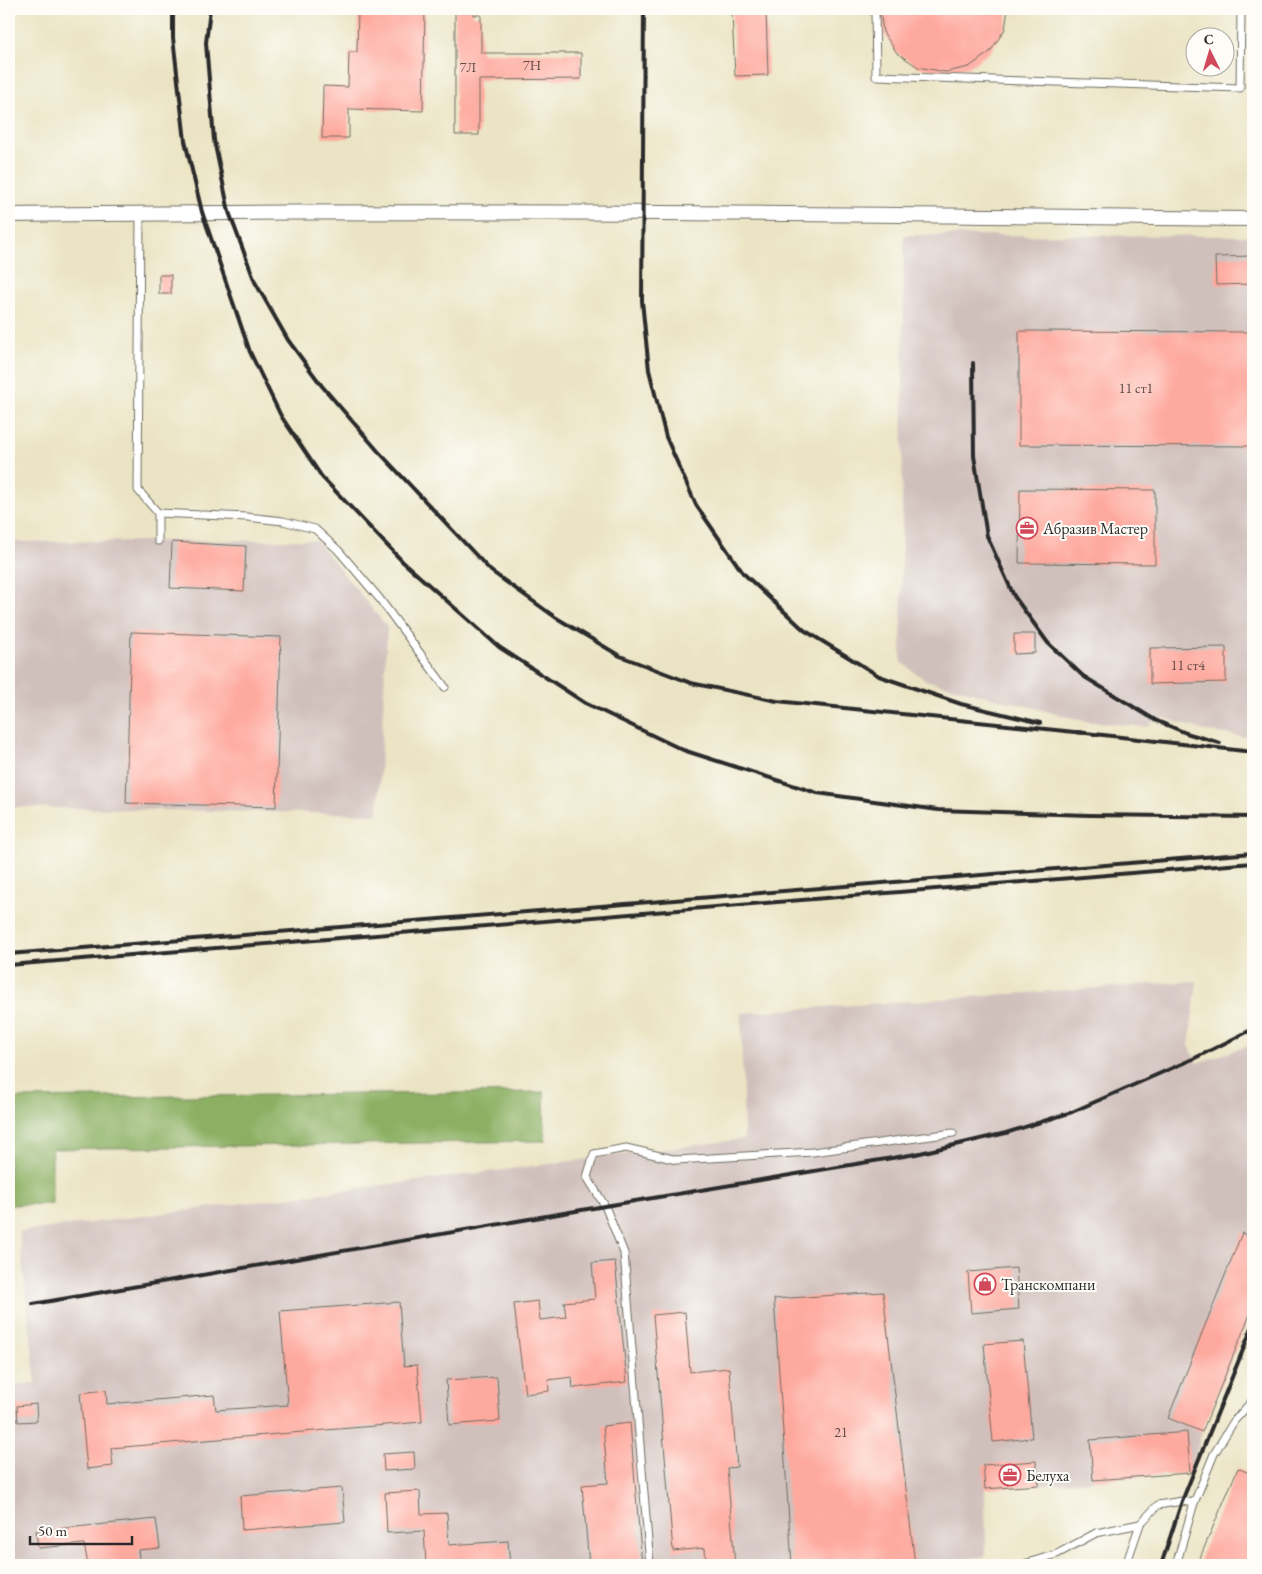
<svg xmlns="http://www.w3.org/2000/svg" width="1262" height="1574" viewBox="0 0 1262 1574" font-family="'EB Garamond',serif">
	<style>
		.industrial { fill: #d0c0bc }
		.forest { fill: #8cb064; stroke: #5c6e48 }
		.building { fill: #fea99e }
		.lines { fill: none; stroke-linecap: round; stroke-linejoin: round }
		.service-casing { stroke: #6e6c61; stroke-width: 9 }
		.minor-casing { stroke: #6e6c61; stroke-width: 16 }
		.service { stroke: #fff; stroke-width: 7 }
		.minor { stroke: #fff; stroke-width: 14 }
		.rail { stroke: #2b2b2b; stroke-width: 4 }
		.labels { text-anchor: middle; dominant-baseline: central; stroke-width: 4; stroke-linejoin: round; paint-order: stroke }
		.number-label { font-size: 14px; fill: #604a48 }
		.poi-label { font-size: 16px; fill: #2b2b2b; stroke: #fdfcf7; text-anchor: start }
	</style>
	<rect width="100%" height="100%" fill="#fdfcf7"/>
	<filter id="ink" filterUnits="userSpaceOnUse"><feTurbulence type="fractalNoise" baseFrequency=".02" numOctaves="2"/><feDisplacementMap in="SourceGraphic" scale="10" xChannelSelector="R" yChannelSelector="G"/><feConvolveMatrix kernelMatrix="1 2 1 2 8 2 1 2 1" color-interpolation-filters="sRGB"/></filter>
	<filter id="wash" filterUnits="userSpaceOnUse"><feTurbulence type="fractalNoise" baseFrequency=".0096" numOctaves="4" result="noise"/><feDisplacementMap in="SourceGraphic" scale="20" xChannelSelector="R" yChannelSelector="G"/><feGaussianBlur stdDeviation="1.12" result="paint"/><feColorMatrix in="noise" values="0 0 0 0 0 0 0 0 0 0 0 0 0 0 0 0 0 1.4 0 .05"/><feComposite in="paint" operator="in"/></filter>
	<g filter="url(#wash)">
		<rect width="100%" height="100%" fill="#ebe4c4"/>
		<g class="industrial">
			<path d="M904,235l349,1v502l-48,-7 -40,-13 -10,2 -7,7 -64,-6 -159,-41 -24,-18z"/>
			<path d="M316,540l71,87 -9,187 -369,-7v-265z"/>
			<path d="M1197,981l-8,64 8,18 56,-19v263l-51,125 -12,41 -205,16 1,67 -61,9h-916v-180l27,-2 -17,-151 725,-93 -3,-126z"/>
		</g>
		<path class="forest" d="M544,1092l1,49 -493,8v55l-43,1v-107z"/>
		<g id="blocks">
			<g class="building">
				<path d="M358,9h67l-2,102 -74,-2v29h-27l1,-52 25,1 1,-35h8z"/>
				<path d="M455,9h18v6h8v38h100v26l-102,1v55h-24z"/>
				<path d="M880,9h128l-3,20 -15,23 -21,15 -23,5 -28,-5 -21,-14 -14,-21z"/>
				<path d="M766,11l2,64 -33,1 -3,-63z"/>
				<path d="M1253,256v28l-37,1 -1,-28z"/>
				<rect x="159" y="275" width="12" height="19"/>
				<path d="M1019,331l234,1v114l-234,-1z"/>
				<path d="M1020,489l135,1v74l-136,-1z"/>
				<path d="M172,542l74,4 -2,45 -74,-3z"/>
				<path d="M131,632l150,5 -5,170 -150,-4z"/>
				<path d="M1014,634h21v19l-21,1z"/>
				<path d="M1226,647v35l-76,2v-36z"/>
				<path d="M1242,1233l11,5v69l-51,125 -34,-14z"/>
				<path d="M615,1261l12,121 -54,6 -1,-11 -24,3 1,11 -24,3 -11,-90 24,-3 2,19 26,-3 -2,-15 31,-3 -3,-36z"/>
				<path d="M1016,1268l3,41 -48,4 -3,-41z"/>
				<path d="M883,1292l32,273h-123l-18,-266z"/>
				<path d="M399,1302l5,64 13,-1 5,57 -311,26 2,18 -26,3 -7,-76 26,-3 1,14 107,-9 2,15 72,-5 -8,-94z"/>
				<path d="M685,1312l5,60 39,-4 8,99 -10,1 8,97h-29l-1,-17 -32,3 -20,-236z"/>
				<path d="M1023,1341l9,97 -39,4 -9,-98z"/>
				<path d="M497,1377l3,44 -51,4 -3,-45z"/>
				<path d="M36,1404l1,17 -19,1 -1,-16z"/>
				<path d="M630,1423l12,142h-53l-7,-80 26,-2 -5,-57z"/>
				<path d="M1187,1432l3,41 -97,7 -3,-40z"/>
				<path d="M414,1452l1,17 -31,2 -1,-17z"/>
				<path d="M1036,1461l3,24 -54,4 -2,-24z"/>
				<path d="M1238,1468l15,7v90h-41l-13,-5z"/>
				<path d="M342,1488l3,34 -103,8 -2,-34z"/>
				<path d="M420,1491l1,23 26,-1 2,32 59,-4 2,24h-84l-2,-34 -37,2 -2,-40z"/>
				<path d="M156,1519l4,29 -22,2 2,15h-52l-4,-21 -46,4 -2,-17z"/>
			</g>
		</g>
	</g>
	<g filter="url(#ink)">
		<use href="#blocks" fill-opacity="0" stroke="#6e6c61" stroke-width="1"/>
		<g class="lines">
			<g class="service-casing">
				<g id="service">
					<path d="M875,9l1,67 364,12 1,-79"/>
					<path d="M140,213l-2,277 20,23v28"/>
					<path d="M158,513l89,4 36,4 32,8 23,21 41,48 66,89"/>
					<path d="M650,1565l-26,-312 -19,-47 -18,-29 7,-23 32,-6 51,12 136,-8 140,-19"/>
					<path d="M1021,1565l36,-11 39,-21 44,-9"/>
					<path d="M1126,1565l14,-41 18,-19 24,-4 12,2"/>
					<path d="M1176,1565l18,-62 20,-49 20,-33 19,-21"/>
				</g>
			</g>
			<g class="minor-casing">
				<path id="minor" d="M9,215c415,-6 829,-1 1244,4"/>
			</g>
			<use href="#service" class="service"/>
			<use href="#minor" class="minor"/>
			<g class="rail">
				<path d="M173,9v29l12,103 17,71 48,140 31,64 41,61 81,85 96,85 86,56 98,47 134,43 121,17 151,5 164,2"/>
				<path d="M210,9l-4,34 8,97 15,72 26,70 33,58 34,46 56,65 113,120 64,46 65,39 71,27 86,18 307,32"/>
				<path d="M644,9l-2,292 7,69 17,67 30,68 47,68 61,57 75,46 82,28 79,19"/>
				<path d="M973,363l1,93 13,80 27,60 34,47 35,33 72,44 31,13 34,10"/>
				<path d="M1077,732l176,20"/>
				<path d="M9,954l1244,-101"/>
				<path d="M9,965l1244,-102"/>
				<path d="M33,1304l572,-98 311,-52 90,-21 66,-21 123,-54 58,-29"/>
				<path d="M1161,1565l21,-64 71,-176"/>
			</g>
		</g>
	</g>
	<defs>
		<g id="office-ring" transform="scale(1.125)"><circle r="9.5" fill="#fdfcf7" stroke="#d1495b" stroke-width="1.5"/><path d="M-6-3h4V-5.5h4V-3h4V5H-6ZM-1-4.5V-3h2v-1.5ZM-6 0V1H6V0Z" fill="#d1495b"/></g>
		<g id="shop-ring" transform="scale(1.125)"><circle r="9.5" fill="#fdfcf7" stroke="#d1495b" stroke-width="1.5"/><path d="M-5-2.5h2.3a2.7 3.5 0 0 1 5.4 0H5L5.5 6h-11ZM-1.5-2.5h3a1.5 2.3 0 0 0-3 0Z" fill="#d1495b"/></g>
	</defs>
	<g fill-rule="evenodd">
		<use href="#office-ring" x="1027" y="528"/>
		<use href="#shop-ring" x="985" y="1284"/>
		<use href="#office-ring" x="1010" y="1475"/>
	</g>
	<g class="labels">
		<g class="number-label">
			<text x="532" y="65">7Н</text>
			<text x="468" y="67">7Л</text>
			<text x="1136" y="388">11 ст1</text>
			<text x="1188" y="665">11 ст4</text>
			<text x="841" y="1432">21</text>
		</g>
		<g class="poi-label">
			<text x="1043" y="528">Абразив Мастер</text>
			<text x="1001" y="1284">Транскомпани</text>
			<text x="1026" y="1475">Белуха</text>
		</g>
	</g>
	<rect width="1262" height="1574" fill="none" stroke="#fdfcf7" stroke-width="30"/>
	<g transform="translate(1210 52) rotate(355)"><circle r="24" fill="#fdfcf7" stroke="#a9a8a5"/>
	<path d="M0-4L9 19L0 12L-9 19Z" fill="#d1495b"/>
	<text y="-8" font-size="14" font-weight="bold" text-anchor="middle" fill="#2b2b2b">С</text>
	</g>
	<path d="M30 1536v8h102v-8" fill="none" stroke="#2b2b2b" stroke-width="2.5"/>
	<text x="38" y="1536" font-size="15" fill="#2b2b2b" stroke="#fdfcf7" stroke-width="4" paint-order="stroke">50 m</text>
</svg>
